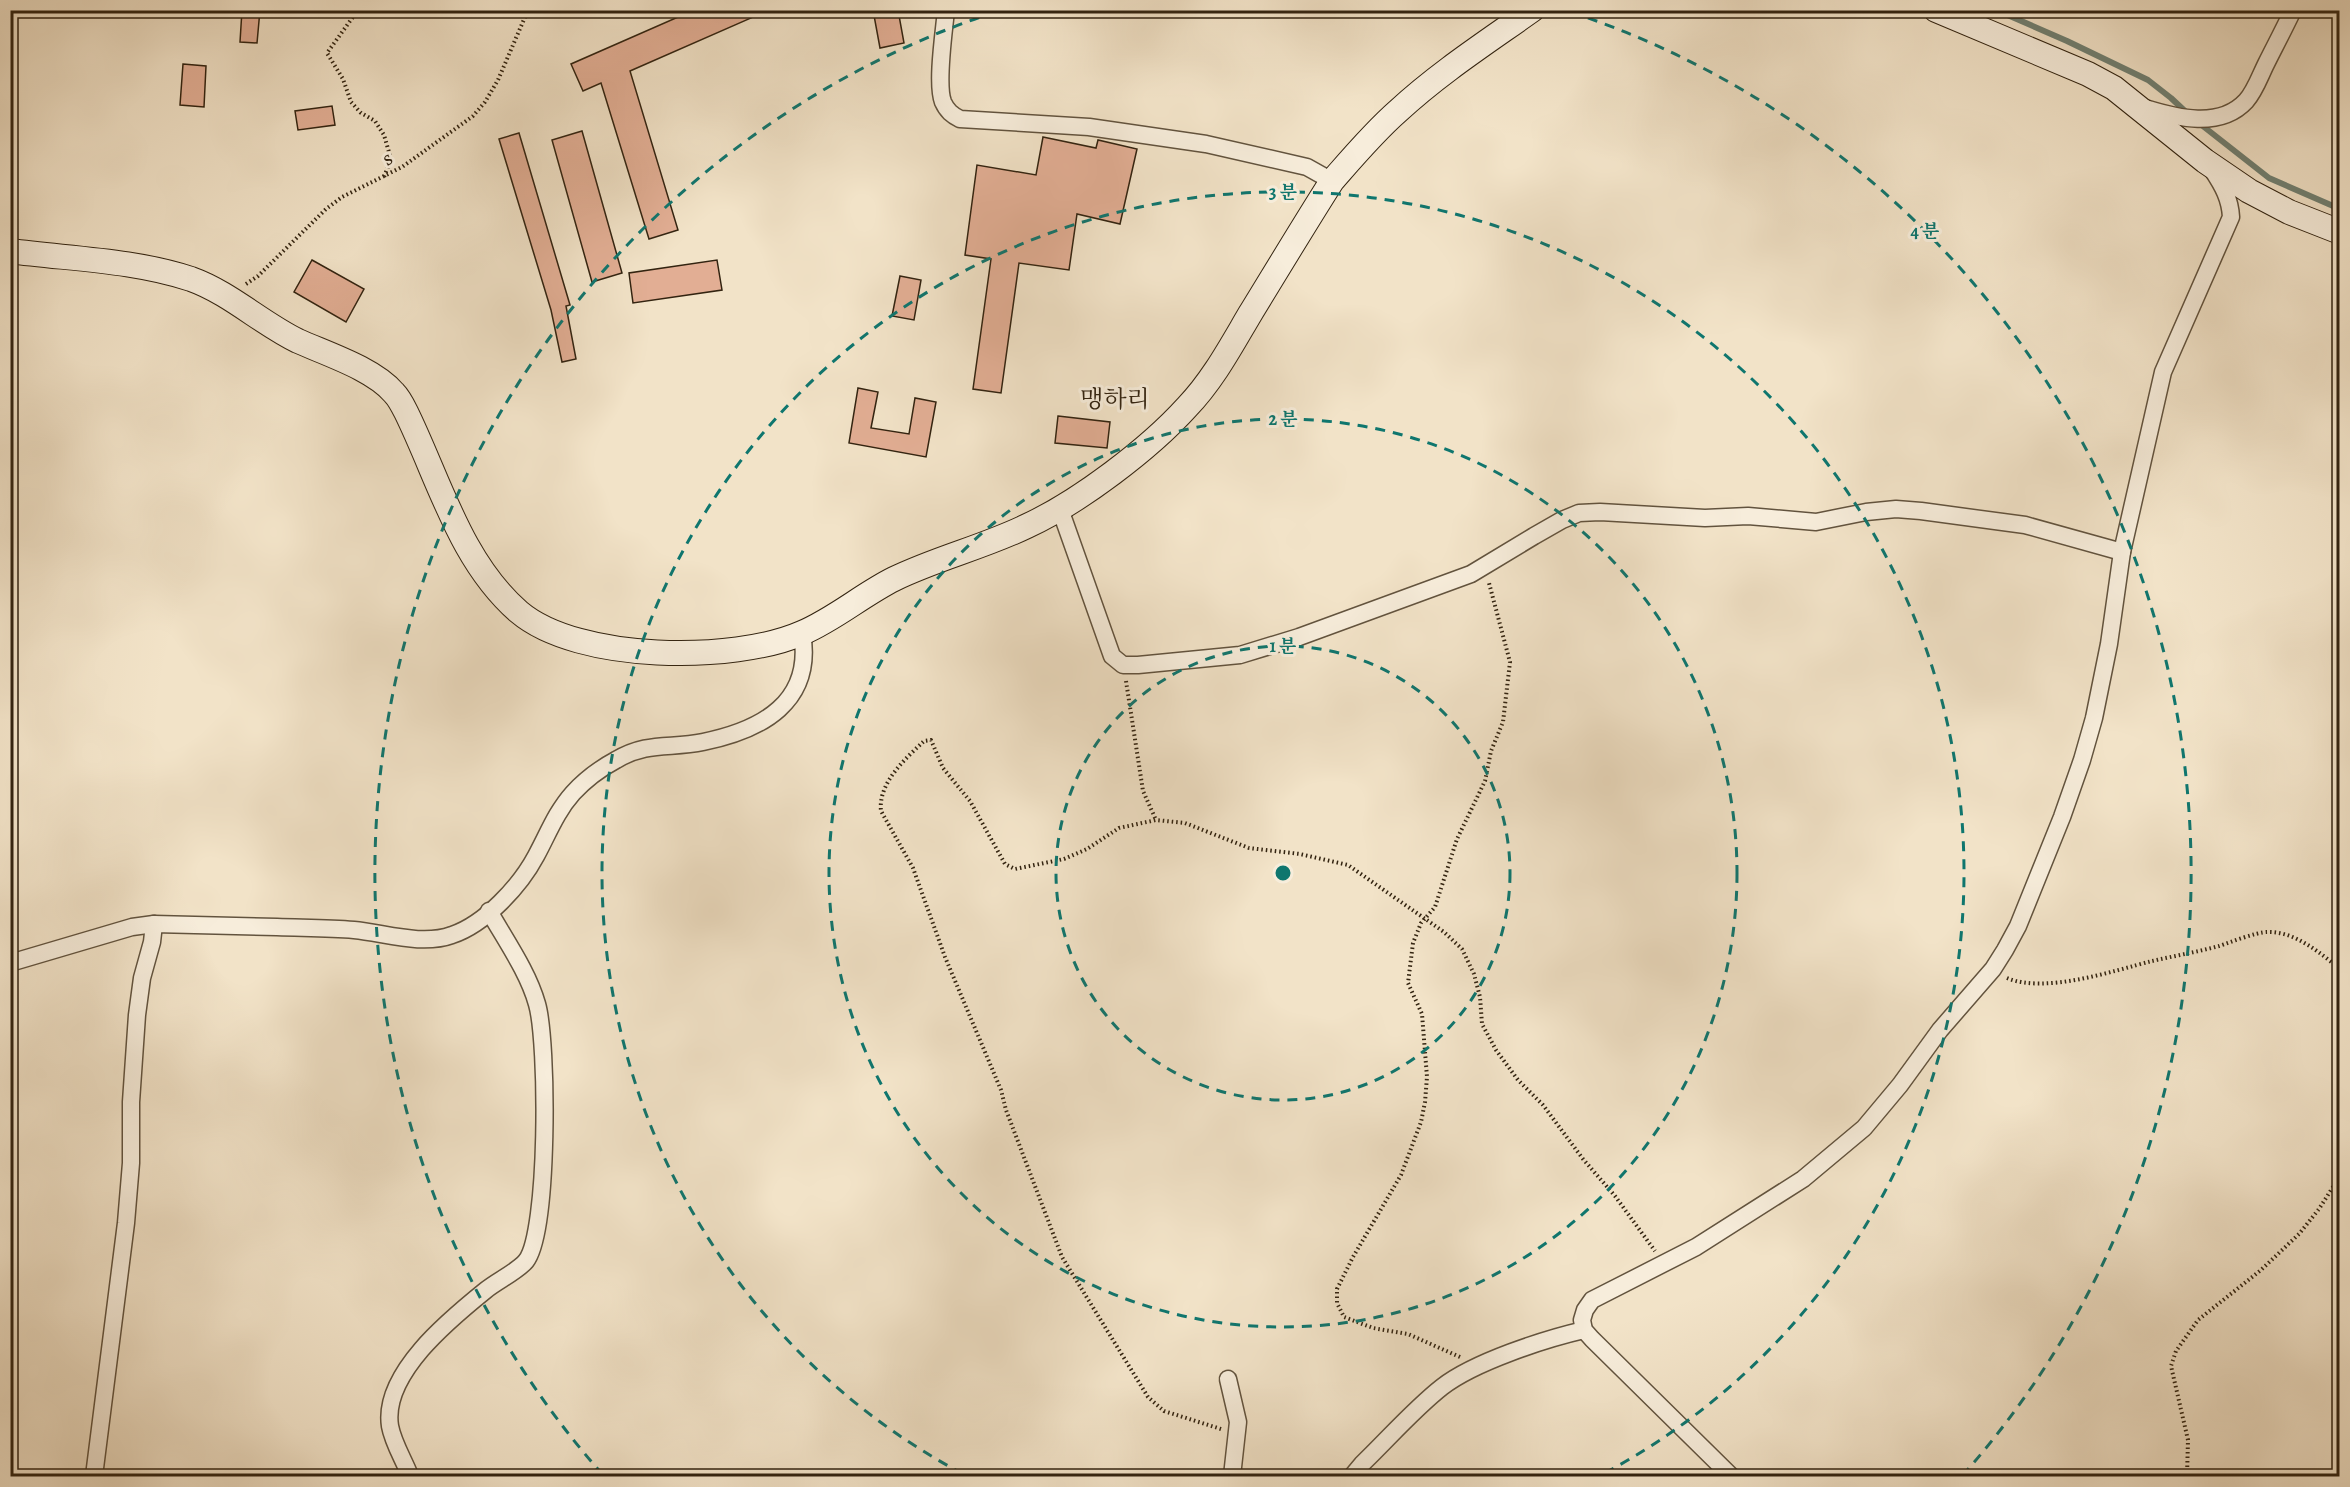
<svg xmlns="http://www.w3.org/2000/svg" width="2350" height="1487" viewBox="0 0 2350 1487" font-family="Alegreya,'Noto Serif KR',serif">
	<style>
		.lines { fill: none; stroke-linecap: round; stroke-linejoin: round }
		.stream { stroke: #718072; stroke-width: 6 }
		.building { fill: #e2ae94; stroke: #322310; stroke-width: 1.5 }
		.street-casing { stroke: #62533e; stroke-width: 19 }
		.secondary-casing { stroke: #322310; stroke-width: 26 }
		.path { stroke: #322310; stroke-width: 4; stroke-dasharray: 1.5 3; stroke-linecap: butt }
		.street { stroke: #f7eddb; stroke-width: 16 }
		.secondary { stroke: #f7eddb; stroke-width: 24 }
		.ring { fill: none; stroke: #0f766e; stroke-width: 3; stroke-dasharray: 10 8 }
		.labels { text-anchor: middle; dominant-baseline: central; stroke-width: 6; stroke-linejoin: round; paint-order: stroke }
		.street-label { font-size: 21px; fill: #322310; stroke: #f7eddb }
		.quarter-label { font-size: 24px; fill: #322310; stroke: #f7eddb }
		.centre { fill: #0f766e; stroke: #f7eddb; stroke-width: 3 }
		.ring-label { font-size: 18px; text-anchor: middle; font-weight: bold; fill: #0f766e; stroke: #f7eddb; stroke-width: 6; stroke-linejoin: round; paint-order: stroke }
	</style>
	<rect width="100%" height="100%" fill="#f2e3c8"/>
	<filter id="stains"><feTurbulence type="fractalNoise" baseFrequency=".00333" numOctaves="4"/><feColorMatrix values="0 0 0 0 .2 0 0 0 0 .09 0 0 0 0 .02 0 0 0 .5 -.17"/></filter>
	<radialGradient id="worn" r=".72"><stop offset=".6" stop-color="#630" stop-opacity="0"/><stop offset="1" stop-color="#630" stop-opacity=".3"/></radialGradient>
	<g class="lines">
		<g class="stream">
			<path d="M1996,10l71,31 81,39 23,18 16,15"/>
			<path d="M2199,123l70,55 71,31"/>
		</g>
	</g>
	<g class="building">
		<path d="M242,10h18l-3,33 -17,-1z"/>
		<path d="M694,10h75l-139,61 48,159 -29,9 -48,-156 -18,8 -12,-27z"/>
		<path d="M873,10h25l6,33 -24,5z"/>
		<path d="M183,64l23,2 -2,41 -24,-2z"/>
		<path d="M332,106l3,19 -37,5 -3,-19z"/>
		<path d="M582,131l40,142 -30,9 -40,-142z"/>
		<path d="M519,133l51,172 -4,1 10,53 -14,3 -11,-52 -52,-171z"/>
		<path d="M1043,137l53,11 2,-8 39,9 -17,75 -43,-10 -8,56 -50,-7 -18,130 -28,-4 18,-130 -26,-4 12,-90 59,10z"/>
		<path d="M312,260l52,29 -18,33 -52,-30z"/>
		<path d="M717,260l5,30 -89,13 -4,-30z"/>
		<path d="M900,276l21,4 -7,40 -22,-4z"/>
		<path d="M858,388l20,4 -7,36 38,6 6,-36 21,4 -10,55 -77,-14z"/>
		<path d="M1058,416l52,6 -3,26 -52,-5z"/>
	</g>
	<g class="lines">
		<g class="street-casing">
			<g id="street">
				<path d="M946,10c-2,22 -10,74 -3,92 4,9 9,13 17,17l129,8 117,17 101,23 25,14"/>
				<path d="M2145,108c32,10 75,21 101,-7 9,-10 14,-25 20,-37 9,-18 18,-35 27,-54"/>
				<path d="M1060,509l52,147 11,9h15l102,-10 59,-18 172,-63 63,-38 28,-16 17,-7 21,-1 105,6 43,-2 68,6 50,-10 30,-3 25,2 104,14 97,27"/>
				<path d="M10,963l122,-36 22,-3c41,1 82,2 123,3 25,1 51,1 77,3 31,3 68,16 98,5 33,-11 68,-49 84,-79 12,-22 20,-44 37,-63 11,-12 28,-25 43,-33 32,-19 54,-11 87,-18 59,-12 111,-40 99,-109"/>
				<path d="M1228,1379l10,43 -6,54"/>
				<path d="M94,1476l32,-253 5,-60v-61l6,-87 5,-37 10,-36 2,-18"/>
				<path d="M410,1476c-6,-16 -17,-33 -20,-50 -8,-52 60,-107 96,-136 11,-9 32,-19 40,-29 23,-29 22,-219 11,-257 -9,-32 -31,-63 -48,-93"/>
				<path d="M1352,1476l10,-12c26,-25 52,-55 80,-77 32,-25 103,-48 142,-57"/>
				<path d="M1731,1476l-139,-137 -8,-9 -2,-10 3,-10 7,-10 104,-53 107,-68 61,-51 36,-43 40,-55 53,-61 12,-19 13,-24 44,-109 20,-57 12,-42 15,-74 13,-92 41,-180 68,-155c-1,-18 -8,-31 -18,-46"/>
			</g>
		</g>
		<g class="secondary-casing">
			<g id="secondary">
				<path d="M1936,10l152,64 26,14 91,73 44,30 40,21 51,20"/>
				<path d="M10,251c60,8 124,9 181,28 39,14 70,44 107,62 29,13 76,28 96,52 5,5 9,13 12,19 33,67 54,149 113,200 59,50 215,51 283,21 33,-14 60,-38 92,-54 43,-21 90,-32 133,-53 52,-24 122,-77 160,-119 26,-27 44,-61 63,-93 27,-44 54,-89 82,-133 21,-24 42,-49 66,-70 41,-38 89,-69 134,-101"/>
			</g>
		</g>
		<g class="path">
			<path d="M358,10l-31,43 16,26 8,23 10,11 14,8 9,14 7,24 -7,18"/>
			<path d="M246,284l12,-8 68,-67 16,-12 60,-30 71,-51 12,-14 13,-22 30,-70"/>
			<path d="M1126,681l17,110 13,29"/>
			<path d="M2007,978c38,16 106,-7 145,-17 22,-5 45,-9 67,-15 12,-4 38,-14 48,-14 28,-1 53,21 73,37"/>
			<path d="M1460,1357l-52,-23 -35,-6 -29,-11 -7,-14v-14l16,-32 48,-82 20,-53 4,-20 2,-25 -5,-63 -14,-31 5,-40 8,-20 14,-16 22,-68 28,-58 6,-30 12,-29 7,-60 -21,-79"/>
			<path d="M1221,1429l-57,-18 -16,-14 -86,-140 -56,-147 -5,-20 -56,-133 -32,-89 -32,-57c-3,-28 24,-52 43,-70l7,-1 12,28 27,33 35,63 10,5 49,-10 23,-10 32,-21 37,-8 29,3 64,25 51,6 48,11 96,67 18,17 12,25 6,23 2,27 14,26 22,30 25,25 40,54 32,37 40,55"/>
			<path d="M2187,1476l1,-36 -17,-74 5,-15 22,-31 63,-50 38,-36 20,-25 21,-33"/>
		</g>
		<use href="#street" class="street"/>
		<use href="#secondary" class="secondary"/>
	</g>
	<g class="ring">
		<circle cx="1283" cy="873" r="227"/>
		<circle cx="1283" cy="873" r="454"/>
		<path d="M963 1474A681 681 0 1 1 1603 1474"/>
		<path d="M603 1475A908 908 0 0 1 995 12M1571 12A908 908 0 0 1 1963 1475"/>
	</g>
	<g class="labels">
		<g class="street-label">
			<text transform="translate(387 158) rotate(-31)">s</text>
		</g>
		<g class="quarter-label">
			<text x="1115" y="399">맹하리</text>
		</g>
	</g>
	<circle cx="1283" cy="873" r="9" class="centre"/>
	<g class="ring-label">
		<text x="1283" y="198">3 분</text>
		<text x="1925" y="237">4 분</text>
		<text x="1283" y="425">2 분</text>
		<text x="1283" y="652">1 분</text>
	</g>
	<rect width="2350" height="1487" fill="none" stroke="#f2e3c8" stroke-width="36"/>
	<rect x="12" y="12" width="2326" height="1463" fill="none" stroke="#322310" stroke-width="3"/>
	<rect x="18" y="18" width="2314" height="1451" fill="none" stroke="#322310" stroke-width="1.5"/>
	<rect width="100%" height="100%" filter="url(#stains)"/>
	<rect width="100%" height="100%" fill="url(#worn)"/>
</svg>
